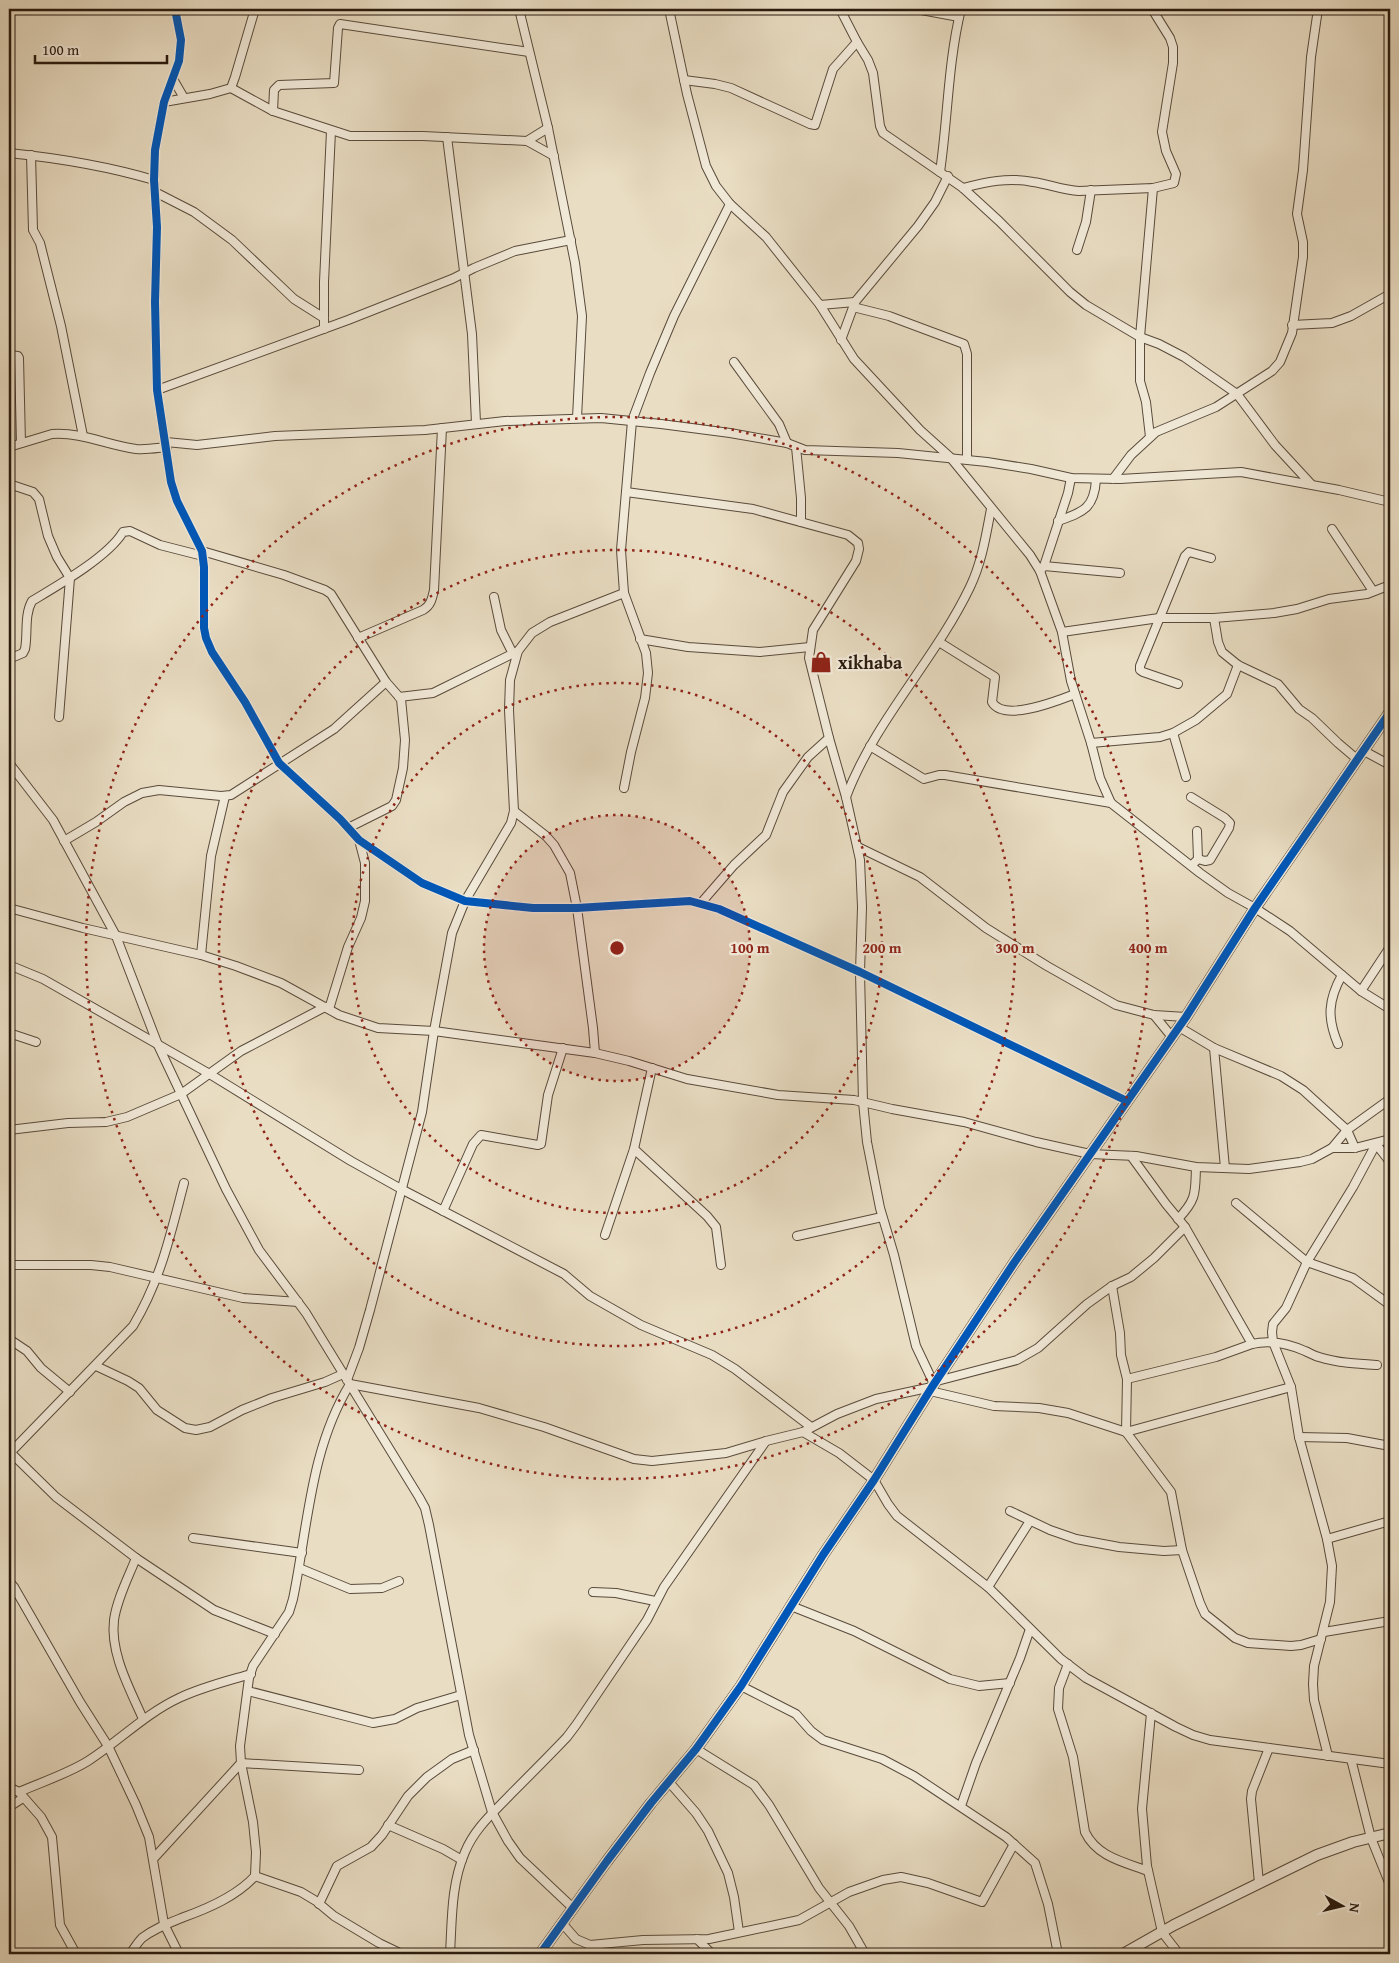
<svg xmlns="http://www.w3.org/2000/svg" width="1399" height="1963" viewBox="0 0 1399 1963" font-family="'Gentium Book Plus',serif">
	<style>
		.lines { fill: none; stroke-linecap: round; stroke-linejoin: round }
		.minor-casing { stroke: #594b3b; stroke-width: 10 }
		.tertiary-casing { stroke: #594b3b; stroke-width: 12 }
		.minor { stroke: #f1e9d8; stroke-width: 8 }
		.tertiary { stroke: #f1e9d8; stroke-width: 10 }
		.cycleway-casing { stroke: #f1e9d8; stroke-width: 11 }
		.cycleway { stroke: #0057b8; stroke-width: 8 }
		.ring { fill: none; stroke: #8f2418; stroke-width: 2.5; stroke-dasharray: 2.5 5 }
		.labels { text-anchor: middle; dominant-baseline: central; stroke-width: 4.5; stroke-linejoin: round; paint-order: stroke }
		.poi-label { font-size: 18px; font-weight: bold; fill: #291a0e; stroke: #f1e9d8; text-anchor: start }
		.centre { fill: #8f2418; stroke: #f1e9d8; stroke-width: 2.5 }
		.ring-label { font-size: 15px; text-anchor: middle; font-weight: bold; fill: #8f2418; stroke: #f1e9d8; stroke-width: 4.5; stroke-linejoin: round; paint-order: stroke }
	</style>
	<rect width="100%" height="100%" fill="#e9ddc3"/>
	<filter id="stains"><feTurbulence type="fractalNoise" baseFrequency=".004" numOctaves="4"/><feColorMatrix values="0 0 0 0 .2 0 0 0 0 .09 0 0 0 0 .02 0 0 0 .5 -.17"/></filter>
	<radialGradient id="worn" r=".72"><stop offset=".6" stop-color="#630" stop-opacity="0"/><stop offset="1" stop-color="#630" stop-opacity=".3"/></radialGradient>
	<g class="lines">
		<g class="minor-casing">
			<g id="minor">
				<path d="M175,9l6,31 -2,21 -15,41 -9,48 -1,30 3,47 -2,75 2,88 14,92 6,19 25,50 2,16v61l2,10 6,14 33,50 34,61 61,56 19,21 63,43 43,18 68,7h44l113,-7 29,8 141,63 267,129"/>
				<path d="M519,9l29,119 27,135 7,53 -5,102"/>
				<path d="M669,9l18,85 19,72 10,20 14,18 36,33 54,68 35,-3"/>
				<path d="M840,9l17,33 11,18 5,13 7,53 3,7 80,55 36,33 71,71 16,13 54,32 19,7 25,13 53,37 38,51 36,39"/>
				<path d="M916,9l43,8"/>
				<path d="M173,79l11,19"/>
				<path d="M684,80l31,4 16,4 79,36 5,1 18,-56 24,-27"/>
				<path d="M231,88l42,23 77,25h73l104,5 27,15"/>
				<path d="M164,102l46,-8 21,-6 4,-11 20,-68"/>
				<path d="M273,111l1,-21 5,-5 55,-2 4,-55 2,-4 189,28"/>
				<path d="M447,137l25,197 4,89"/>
				<path d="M527,141l21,-13"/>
				<path d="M9,153c48,5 98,13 145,27"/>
				<path d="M31,155l2,75 7,13 21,83 22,110"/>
				<path d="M940,172c8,-55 8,-110 21,-163"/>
				<path d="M963,188c23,-6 45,-11 70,-6 15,2 30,8 46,9l74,-3 21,-5 2,-9 -10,-23 -4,-19 11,-69v-16l-3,-9 -18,-29"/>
				<path d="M155,192l39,20 38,28 62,59 30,19"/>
				<path d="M1077,250l9,-28 5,-32"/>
				<path d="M820,305l34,54 66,71 30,27 80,98 10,16 22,61 9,49 20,62 9,35 11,25 89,70 28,20 27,15 35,23 71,60 29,18"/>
				<path d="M853,307l36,9 75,28 3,10v105"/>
				<path d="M1292,325l40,-2 19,-7 39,-22"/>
				<path d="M324,329v-47l7,-151"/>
				<path d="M841,340l14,-38 63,-76 17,-24 13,-26"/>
				<path d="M9,355l9,1 1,2 2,85"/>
				<path d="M734,362l45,62 8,19"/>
				<path d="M157,390l191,-70 104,-41 22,-11 41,-17 56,-11"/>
				<path d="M1150,437l-4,-35 -6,-21v-44l13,-149"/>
				<path d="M166,442l31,3 78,-9 150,-6 80,-9 96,-3 60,6 69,9 57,10 18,7 93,3 89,9 44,7 40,9 49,1 121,-7 98,18 51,12"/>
				<path d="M9,447l43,-13c30,-2 55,11 84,15 10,1 21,-1 31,-2"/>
				<path d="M796,447l5,51v24"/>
				<path d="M1113,479l18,-24 25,-23 60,-25 56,-36 8,-9 12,-29 11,-76v-15l-6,-28 6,-44 8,-113 7,-48"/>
				<path d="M9,484l24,8 6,7 9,37 9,21 13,21 -11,139"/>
				<path d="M626,492l127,17 95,26 10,8 1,6 -3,12 -43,69 -4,28 20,80 17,59 14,63 2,47 -2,65 3,130 4,40 13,66 14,47 22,91 18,38"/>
				<path d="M1058,521c25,-9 36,-12 38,-41"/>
				<path d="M1332,529l41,62"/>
				<path d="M202,551l82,24 41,15 6,4 55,88 15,17 4,41 -2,28 -7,32 -4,6 -44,22"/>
				<path d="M1044,566l76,7"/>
				<path d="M1040,571l4,-5 24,-73 3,-15"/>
				<path d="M494,597l7,33 12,24"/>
				<path d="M1214,618l4,24 4,10 16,13 40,19 21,25 13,9 26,25 20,17"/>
				<path d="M1062,632l97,-14h55l60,-5 23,-4 32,-10 38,-5 23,-9"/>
				<path d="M358,638l65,-28c8,-5 9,-11 11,-20l8,-162"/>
				<path d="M640,639l48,8 72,5 50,-5"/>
				<path d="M939,642l56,35 -3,25c12,21 67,-2 83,-8"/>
				<path d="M9,659l14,-6 2,-4c3,-15 -1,-34 7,-48 25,-15 76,-44 91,-69l7,-1 30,14 43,11"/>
				<path d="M1178,684l-35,-12 -3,-2v-4l45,-110 4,-4 22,6"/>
				<path d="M399,697l34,-4 85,-42"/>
				<path d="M1173,733l13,44"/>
				<path d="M1091,743l69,-6 13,-4 23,-13 31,-26 11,-29"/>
				<path d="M870,746l54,33 15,-4h6l166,28"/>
				<path d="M1364,751l26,14"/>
				<path d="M9,763l44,57 63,116 42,109 68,144 33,61 47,63 113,184 6,11 4,17 40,210 23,77 16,29 12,17 53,50"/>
				<path d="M624,788l7,-36 14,-54 3,-25 -2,-20 -22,-60 -3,-43 11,-129 18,-48 24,-57 56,-112"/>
				<path d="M846,797c29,-77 89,-137 124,-210 12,-25 16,-52 21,-78"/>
				<path d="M1191,797l34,21 5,5 -1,5 -19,32 -5,1 -7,-2"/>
				<path d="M514,811l32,25 8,9 16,28 7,35 16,120 2,25"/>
				<path d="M64,841l32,-19 28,-20 18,-9 17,-3 62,6 10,-1 103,-66 52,-47"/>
				<path d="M858,847l62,30 66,51 61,38 69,39 38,10 32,2"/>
				<path d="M1194,863l4,-4 -1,-28"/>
				<path d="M701,903l33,-38 32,-30 17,-43 25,-35 21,-19"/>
				<path d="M9,908l74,20 118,27 35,11 45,17 58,32 39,13 56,3 161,22 34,8 58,18 91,16 76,5 38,9 72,13 72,20 54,12 46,2 60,11 53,2 51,-7 12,-3 20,-11h23l35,-9"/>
				<path d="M201,955l10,-99 14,-60"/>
				<path d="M9,965l34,14 165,94 143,88 52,29 161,84 26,22 51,29 71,30 23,14 76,58"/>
				<path d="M1361,991l29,-44"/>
				<path d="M329,1009l19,-62 13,-29 4,-17v-38l-6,-23"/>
				<path d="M1154,1015l18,22"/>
				<path d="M1179,1027l35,21 67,28 22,14 44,40 8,18"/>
				<path d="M9,1033l27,9"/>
				<path d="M1338,1044c-11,-26 -10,-44 4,-69"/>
				<path d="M1214,1048l11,120"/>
				<path d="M9,1130l59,-7 38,-1 21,-5 54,-23 60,-43 84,-44"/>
				<path d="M1332,1148l15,-18 43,-31"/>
				<path d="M634,1149l73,67 9,11 5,38"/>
				<path d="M1131,1156l35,48 19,23 67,117c17,-4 37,0 53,7 5,2 9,5 14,6 19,6 39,7 58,8"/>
				<path d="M1236,1203l71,59 46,16 37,27"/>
				<path d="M443,1211l30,-67 8,-9 57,10 3,-1 7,-49 15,-47"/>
				<path d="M1178,1219c19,-20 17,-26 18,-52"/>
				<path d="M605,1235l29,-86 18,-81"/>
				<path d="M797,1236l85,-19"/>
				<path d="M9,1265h82l19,2 133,31 55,4"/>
				<path d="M1112,1286l8,47 1,22 6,24 -1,53"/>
				<path d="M9,1339l18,12 14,17 29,24"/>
				<path d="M96,1366l32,15 11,7 18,22 28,18 11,2 14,-3 32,-17 30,-12 53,-16 18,-8"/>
				<path d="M1127,1379l89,-22 36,-13"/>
				<path d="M347,1380l12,-32 11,-38 52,-198 12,-81 18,-98 13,-32 46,-78 3,-12 -5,-101 1,-30 8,-29 14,-18 18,-11 74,-29"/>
				<path d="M937,1381l80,-21 21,-12 49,-44 25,-18 19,-9 23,-19 31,-31"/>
				<path d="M930,1391l64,15 45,2 29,5 58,19 45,60 11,58 18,53 5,11 30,24 13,5 43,3 10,-1 20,-6"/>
				<path d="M803,1432l36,21 35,27 14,24 9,12 91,71 73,72 25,19 90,49 17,8 17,5 180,24"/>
				<path d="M1126,1432l165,-45"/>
				<path d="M1299,1437l48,1 43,8"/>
				<path d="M9,1451l47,46 80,61 78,52 61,24"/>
				<path d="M9,1454l124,-128c28,-47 37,-90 51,-143"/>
				<path d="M1010,1511l40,19 26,9 43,8 45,4 18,-1"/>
				<path d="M193,1538l109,15"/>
				<path d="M1327,1539l63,-18"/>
				<path d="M136,1558c-8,20 -19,41 -22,62 -4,34 16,69 29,99"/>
				<path d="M299,1568l51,21 32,-1 17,-7"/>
				<path d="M9,1581l5,6 66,115 28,44 28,59 13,32 15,87 15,30"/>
				<path d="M988,1587l42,-66"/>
				<path d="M593,1592l23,1 39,8"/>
				<path d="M791,1606l63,25 96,48 29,7 31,-3"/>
				<path d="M1324,1632l66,-11"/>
				<path d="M1068,1664l-9,24 -1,21 15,48 12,75c12,25 39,30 63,39"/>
				<path d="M741,1686l55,28 15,17 12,9 59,19 32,17 92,61 29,26 13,41 10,50"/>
				<path d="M248,1691l125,32 22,-4 22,-11 44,-13"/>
				<path d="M1151,1713l-9,96 5,57 15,66 17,22"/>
				<path d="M696,1749l58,36 15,20 50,83 30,38 16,28"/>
				<path d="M1328,1756l-14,-56 -1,-16 1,-18 16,-64 2,-36 -5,-27 -28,-102 -8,-50 -18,-45 -1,-10 1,-8 13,-16 21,-46 46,-75 23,-43 14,18"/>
				<path d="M1351,1759l20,79 19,47"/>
				<path d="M669,1782l27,31 12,18 20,42 6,24 5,35"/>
				<path d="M9,1787l10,5 22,25 11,20 8,88 16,29"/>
				<path d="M19,1792c23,-10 48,-18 69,-31 31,-20 57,-47 91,-63 23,-11 48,-17 72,-24"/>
				<path d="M961,1806l15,-43 44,-105 10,-29"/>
				<path d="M9,1807l14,-9"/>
				<path d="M388,1825l55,24 19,11"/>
				<path d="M154,1858l87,-95 118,7"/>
				<path d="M255,1876l46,16 15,9 18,15 45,27 23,11"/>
				<path d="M1259,1883l-8,-84 1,-8 17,-43"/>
				<path d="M319,1904l18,-38 34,-19 11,-12 26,-39 19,-19 25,-18 22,-9"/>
				<path d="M562,1923l14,16 14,6 53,-5 66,-1 90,-19 50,-28 34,-12 18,-3 27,6 54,19 32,-58"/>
				<path d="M697,1939l15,15"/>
				<path d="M130,1954c4,-5 7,-11 12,-16 13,-10 27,-15 42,-21 25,-9 53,-21 71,-41l1,-24 -3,-30 -12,-59 -1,-17 9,-68 4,-12 36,-54 4,-13c15,-72 17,-150 57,-215l129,24 65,19 90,32 18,2 74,-8 40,-12 37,-9 34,-18 39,-15 56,-12"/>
				<path d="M450,1954c2,-34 1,-70 15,-102 10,-24 28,-39 45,-57 19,-19 38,-38 57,-58l9,-12 71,-105 17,-33 102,-146"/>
			</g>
		</g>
		<g class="tertiary-casing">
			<g id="tertiary">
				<path d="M540,1954l67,-93 44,-58 45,-54 45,-63 82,-131 51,-75 58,-93 82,-124 172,-246 69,-109 135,-196"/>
				<path d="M1123,1954l51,-29 143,-70 36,-13 37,-9"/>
			</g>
		</g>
		<use href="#minor" class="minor"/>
		<use href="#tertiary" class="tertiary"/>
		<g class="cycleway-casing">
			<g id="cycleway">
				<path d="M175,9l6,31 -2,21 -15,41 -9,48 -1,30 3,47 -2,75 2,88 14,92 6,19 25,50 2,16v61l2,10 6,14 33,50 34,61 61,56 19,21 63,43 43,18 68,7h44l113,-7 29,8 141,63 267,129"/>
				<path d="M540,1954l67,-93 44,-58 45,-54 45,-63 82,-131 51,-75 58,-93 82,-124 172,-246 69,-109 135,-196"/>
			</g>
		</g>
		<use href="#cycleway" class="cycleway"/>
	</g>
	<circle cx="617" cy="948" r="133" fill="#8f2418" fill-opacity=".12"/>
	<g class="ring">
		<circle cx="617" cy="948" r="133"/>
		<circle cx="617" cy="948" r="265"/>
		<circle cx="617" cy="948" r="398"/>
		<circle cx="617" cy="948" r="531"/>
	</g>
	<defs>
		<g id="shop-bare" transform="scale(1.725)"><path d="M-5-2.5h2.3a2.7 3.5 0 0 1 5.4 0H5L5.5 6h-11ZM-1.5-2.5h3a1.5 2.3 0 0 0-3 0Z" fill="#8f2418" stroke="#f1e9d8" stroke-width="2.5" paint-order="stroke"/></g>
	</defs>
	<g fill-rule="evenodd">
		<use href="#shop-bare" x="821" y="662"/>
	</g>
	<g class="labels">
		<g class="poi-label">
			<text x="838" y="662">xikhaba</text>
		</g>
	</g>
	<circle cx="617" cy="948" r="8" class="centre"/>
	<g class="ring-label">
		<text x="750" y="953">100 m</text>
		<text x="882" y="953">200 m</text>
		<text x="1015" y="953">300 m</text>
		<text x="1148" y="953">400 m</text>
	</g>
	<rect width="1399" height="1963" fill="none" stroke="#e9ddc3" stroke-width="30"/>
	<rect x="10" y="10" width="1379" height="1943" fill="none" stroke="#291a0e" stroke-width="2.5"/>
	<rect x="15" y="15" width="1369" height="1933" fill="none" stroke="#291a0e"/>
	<g transform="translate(1342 1906) rotate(98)" stroke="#f1e9d8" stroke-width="4" paint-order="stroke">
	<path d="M0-4L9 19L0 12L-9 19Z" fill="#291a0e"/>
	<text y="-8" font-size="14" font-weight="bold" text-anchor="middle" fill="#291a0e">N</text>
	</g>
	<path d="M35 55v8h132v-8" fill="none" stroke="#291a0e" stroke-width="2.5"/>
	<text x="42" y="55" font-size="15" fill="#291a0e" stroke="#f1e9d8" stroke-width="4" paint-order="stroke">100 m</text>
	<rect width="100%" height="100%" filter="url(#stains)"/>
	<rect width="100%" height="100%" fill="url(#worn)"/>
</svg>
